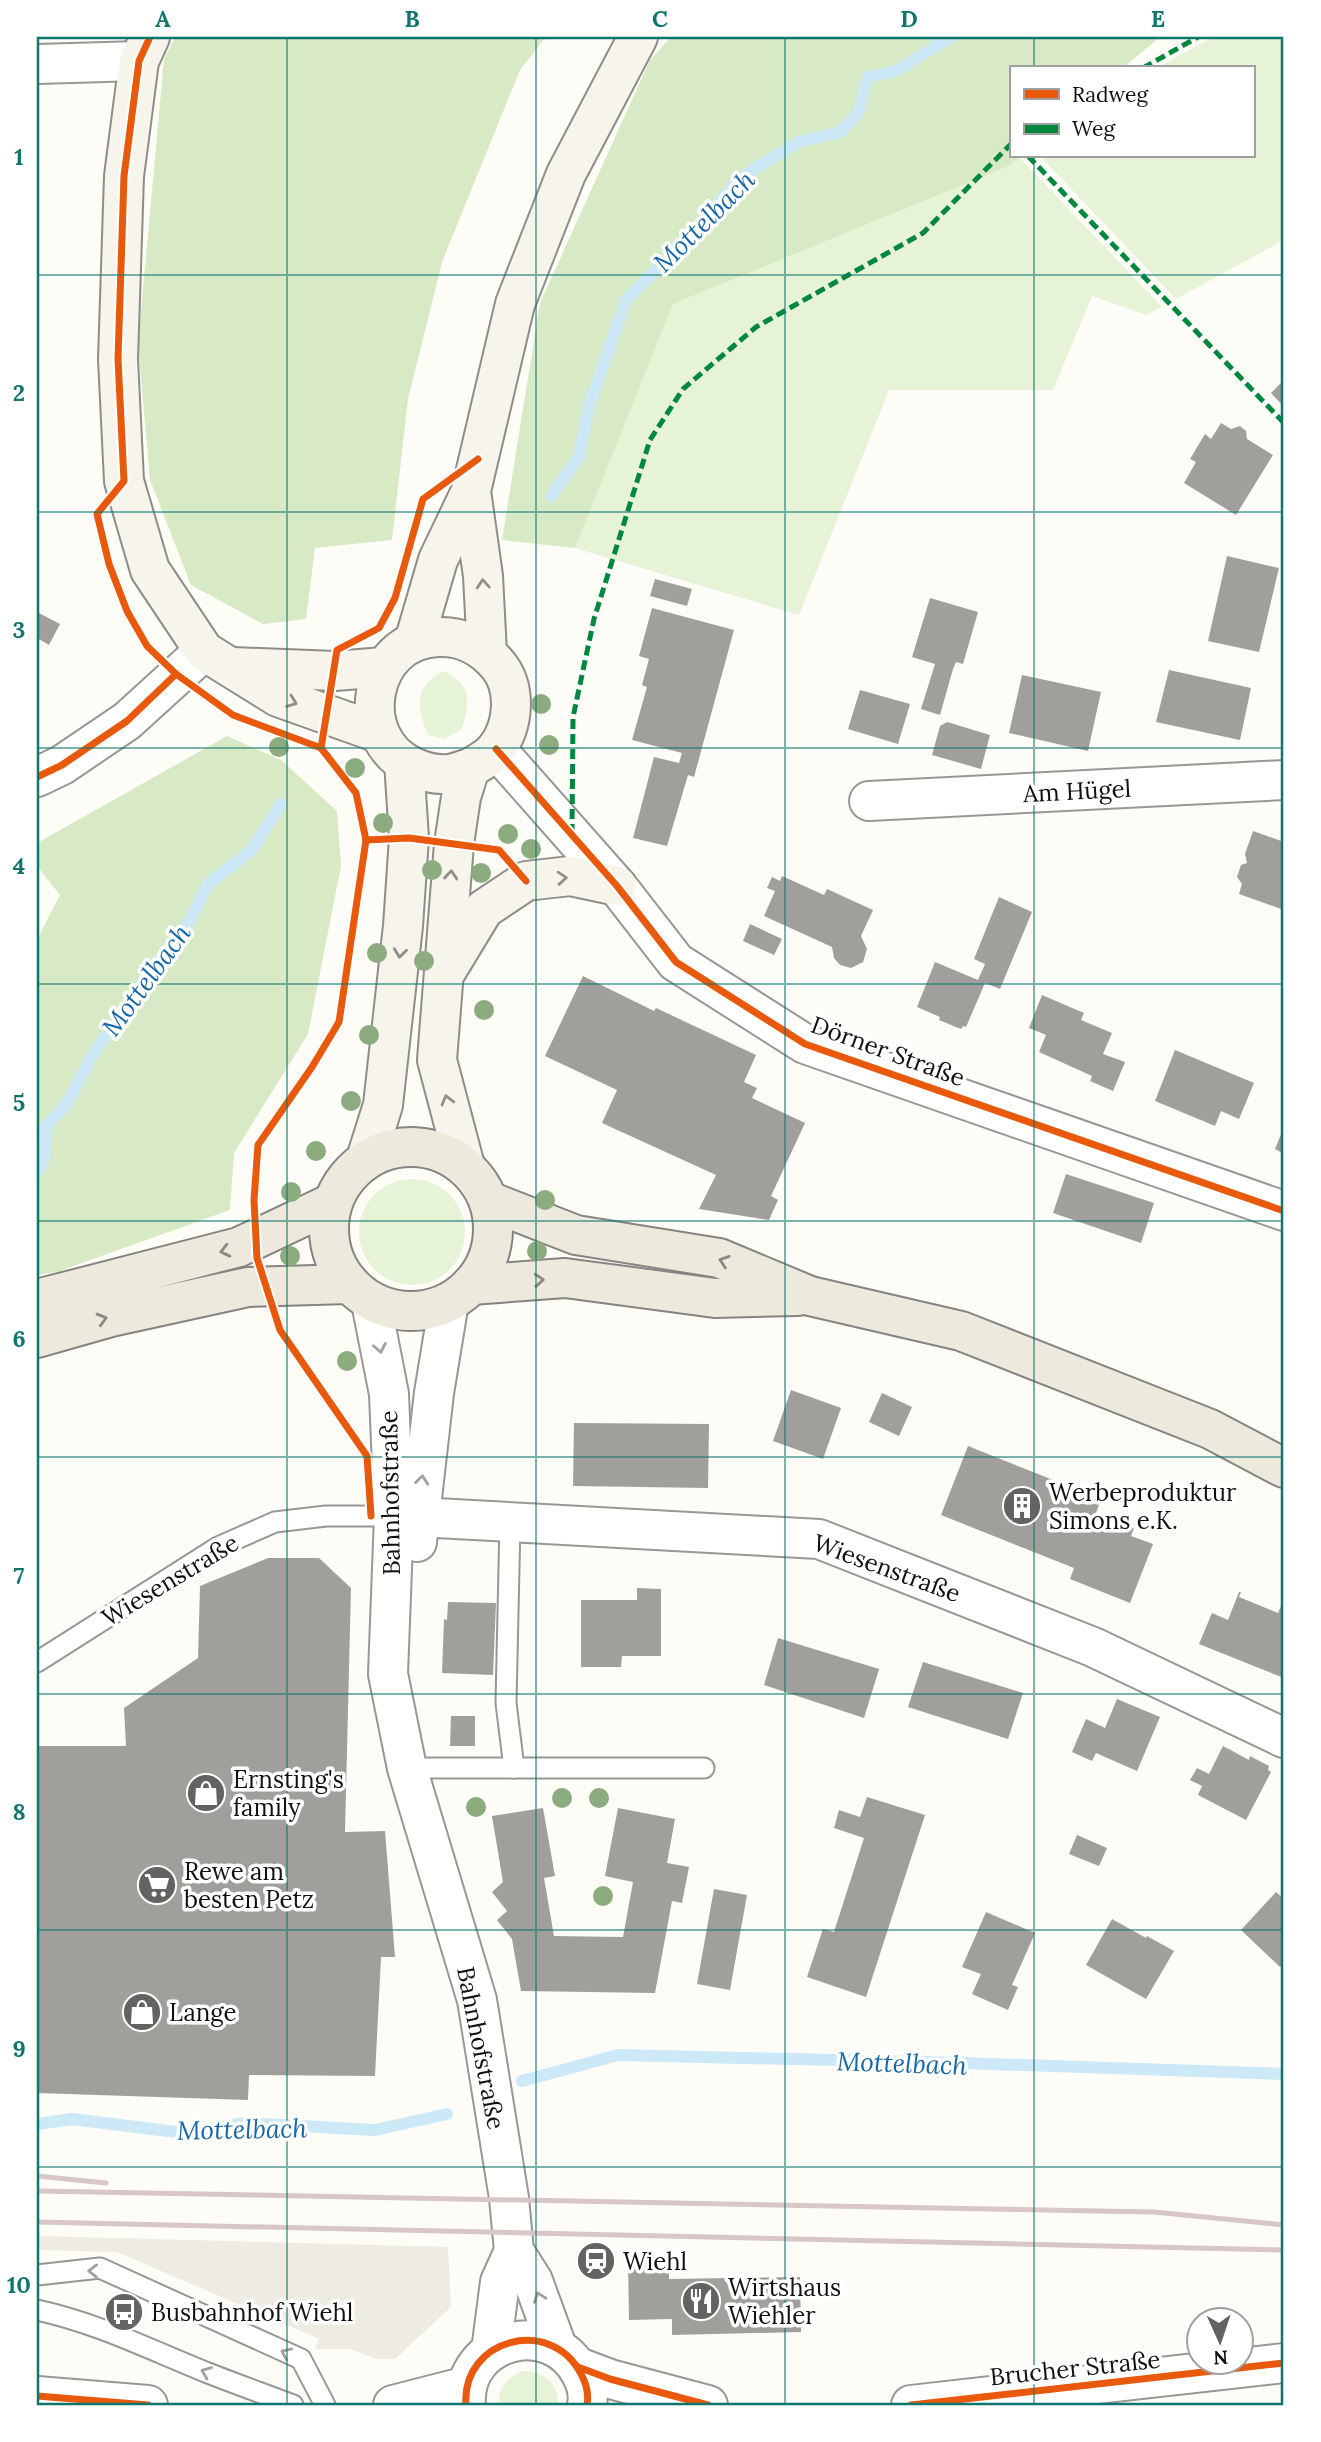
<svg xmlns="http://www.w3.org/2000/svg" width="1321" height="2442" viewBox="0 0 1321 2442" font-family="Lora,serif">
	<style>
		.green { fill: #e7f3d7 }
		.forest { fill: #d8eac5 }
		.plaza { fill: #edebe2 }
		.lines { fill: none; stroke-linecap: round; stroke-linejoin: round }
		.stream { stroke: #cde8f7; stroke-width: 12 }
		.building { fill: #a19f9c }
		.service-casing { stroke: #979795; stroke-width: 23 }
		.minor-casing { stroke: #979795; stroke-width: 42 }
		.tertiary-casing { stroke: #979795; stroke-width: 42 }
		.secondary-casing { stroke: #8e8d8b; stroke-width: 42 }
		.primary-casing { stroke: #858482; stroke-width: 42 }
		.service { stroke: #fffffe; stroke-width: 19 }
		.minor { stroke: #fffffe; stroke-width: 38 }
		.tertiary { stroke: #fffffe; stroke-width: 38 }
		.secondary { stroke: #f6f4eb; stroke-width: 38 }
		.primary { stroke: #ede9dc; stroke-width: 38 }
		.rail { stroke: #d9c6c7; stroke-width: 5 }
		.quiet { stroke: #00873e; stroke-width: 5; stroke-dasharray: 10 5; stroke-linecap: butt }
		.cycleway-casing { stroke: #fff; stroke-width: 11 }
		.cycleway { stroke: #e8590c; stroke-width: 7 }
		.tree { fill: #8cac80 }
		.oneway { stroke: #8f8e89 }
		.oneway2 { stroke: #8a8881 }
		.oneway3 { stroke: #a0a09f }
		.grid { fill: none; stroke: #0f766e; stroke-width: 2; stroke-opacity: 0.55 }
		.labels { text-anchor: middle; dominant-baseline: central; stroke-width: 7; stroke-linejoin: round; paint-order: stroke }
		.street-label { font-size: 24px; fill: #111; stroke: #fff }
		.poi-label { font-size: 24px; fill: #111; stroke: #fff; text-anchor: start }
		.water-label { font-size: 26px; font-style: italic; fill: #1768a6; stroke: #fff }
		.neatline { fill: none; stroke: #0f766e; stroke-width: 2.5 }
		.grid-label { font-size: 23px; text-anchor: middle; font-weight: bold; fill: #0f766e }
	</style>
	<rect width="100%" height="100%" fill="#fdfcf7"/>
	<g class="green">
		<path d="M1213,37h71v203l-108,59 -136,-143h213v-88h-97z"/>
		<path d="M1019,157l143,150 -16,8 -54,-19 -39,94h-164l-90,225 -224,-67 98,-244 336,-138z"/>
		<path d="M443,671c29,12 28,32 18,59l-17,9 -16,-4c-12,-29 -14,-48 15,-64z"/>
		<circle cx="412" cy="1232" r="53"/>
		<path d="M522,2371c20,0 38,11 35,34h-58c-2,-17 8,-26 23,-34z"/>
	</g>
	<g class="forest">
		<path d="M175,37h371l-26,33 -78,192 -34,137 -16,141 -77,8 -9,71 -43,5 -72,-39 -41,-105 -12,-136 26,-285z"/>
		<path d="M671,37h489l-37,31h-112v88h10l-12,10 -336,138 -98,244 -73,-8 38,-237 110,-243z"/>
		<path d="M227,736l54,24 56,51 4,55 -33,168 -74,119 -4,57 -173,62 -20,3v-335l23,-45 -23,-29 2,-24z"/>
	</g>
	<path class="plaza" d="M37,2236l411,11 3,60 -56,52h-19l-25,-10h-36l4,-10 -202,-87 -80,-2z"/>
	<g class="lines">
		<g class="stream">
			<path d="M551,496l28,-39 10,-51 37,-106 51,-51 63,-71 58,-36 42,-10 18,-19 10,-36 28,-6 55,-34"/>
			<path d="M37,1172l8,-15 1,-30 21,-24 25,-47 67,-97 21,-19 28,-56 43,-33 30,-47"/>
			<path d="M522,2081l96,-26 344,8 322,11"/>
			<path d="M37,2124l35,-5 112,14 61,-10 130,7 72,-16"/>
		</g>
	</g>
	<g class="building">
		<path d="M1284,380v27l-13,-14z"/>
		<path d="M1221,423l10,6 9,-3 6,5 1,8 26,16 -37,60 -52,-32 12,-21 -6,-3 15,-25 6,5z"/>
		<path d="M1227,556l52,12 -20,84 -51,-11z"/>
		<path d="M655,579l37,10 -5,17 -37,-10z"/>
		<path d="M930,598l48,14 -15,52 -7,-2 -3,7 -13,46 -19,-6 14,-45 -23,-7z"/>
		<path d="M652,608l82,22 -40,147 -6,-2 -21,71 -34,-8 21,-81 25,6 3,-10 -50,-13 15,-53 -5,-2 7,-26 -10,-3z"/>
		<path d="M39,613l21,11 -11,21 -12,-7v-21z"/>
		<path d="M1169,670l82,18 -11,52 -84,-18z"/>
		<path d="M1022,675l79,17 -13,59 -79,-18z"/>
		<path d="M860,690l50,14 -12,40 -50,-15z"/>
		<path d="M947,722l43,13 -9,34 -49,-14 8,-29z"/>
		<path d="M1253,831l31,11v68l-45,-16 3,-10 -5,-7 4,-12 6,-2 -2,-9z"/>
		<path d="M782,876l42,19 3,-6 46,21 -12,26 6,13 -4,13 -12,6 -11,-3 -6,-7 -2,-11 -68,-31 11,-25 -8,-3 5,-11 8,4z"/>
		<path d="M999,897l33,15 -32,77 -15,-6 -19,44 -3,-1 -2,3 -22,-9 1,-3 -23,-10 18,-45 43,18 7,-16 -11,-5z"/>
		<path d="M750,924l32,15 -8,16 -31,-14z"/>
		<path d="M583,976l71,35 2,-3 100,47 -12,27 13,6 -5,10 53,25 -34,73 7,4 -9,20 -70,-11 17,-34 -114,-52 15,-33 -72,-34z"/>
		<path d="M1042,995l42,18 -3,7 31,13 -9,21 22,8 -12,29 -23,-10 2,-5 -53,-24 7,-17 -17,-7z"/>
		<path d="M1175,1050l79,33 -15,36 -18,-8 -6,15 -60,-25z"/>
		<path d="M1284,1127v27l-9,-5z"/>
		<path d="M1066,1174l88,29 -13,40 -88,-30z"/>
		<path d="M791,1390l50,18 -18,51 -50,-18z"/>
		<path d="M882,1393l30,14 -13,29 -30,-14z"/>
		<path d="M574,1423l135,1 -1,64 -135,-2z"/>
		<path d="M968,1446l133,53 -5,14 38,15 -3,8 22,8 -23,59 -60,-24 4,-11 -133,-53z"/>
		<path d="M268,1558h51l32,30 -6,244 40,-1 10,126h-14l-6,119 -126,-1 -1,25 -211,-7v-347h89l-2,-38 74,-50 2,-72z"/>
		<path d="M637,1588l24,1v67h-39l-1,11h-40v-67h56z"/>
		<path d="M1239,1592h2l-2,5 39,16 4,-9 2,1v73l-85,-34 13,-31 16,7z"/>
		<path d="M448,1602l48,1 -3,72 -51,-2 2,-54 3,1z"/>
		<path d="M778,1638l101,31 -15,49 -100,-33z"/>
		<path d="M923,1662l100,31 -15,46 -100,-32z"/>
		<path d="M1117,1699l43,18 -23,54 -41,-18 -4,8 -20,-9 14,-33 19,9z"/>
		<path d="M451,1716h24v30h-25z"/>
		<path d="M1223,1746l26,14 1,-4 19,10 -1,4 3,2 -25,48 -48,-25 4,-9 -12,-6 7,-12 12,6z"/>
		<path d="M867,1797l58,18 -59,182 -59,-20 16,-48 11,3 30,-94 -30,-10 5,-18 21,7z"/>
		<path d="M543,1808l12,68 -11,2 10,58 69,1 10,-55 -28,-6 13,-68 57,11 -8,44 22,4 -7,36 -10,-2 -17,92 -134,-2 -9,-52 -15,-19 10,-9 -15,-19 11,-10 -11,-66z"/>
		<path d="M1077,1835l30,13 -8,18 -30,-12z"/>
		<path d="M714,1889l33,6 -17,95 -33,-6z"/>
		<path d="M1276,1892l8,7v64l-4,4 -39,-37z"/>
		<path d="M986,1912l49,21 -23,52 6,2 -10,23 -36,-16 9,-20 -19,-7z"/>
		<path d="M1112,1919l34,19 1,-2 27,15 -28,48 -60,-34z"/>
		<path d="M669,2260v19l131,-2 1,55 -129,3v-16l-43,1 -1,-59z"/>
	</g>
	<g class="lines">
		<g class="service-casing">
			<g id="service">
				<path d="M510,1522l-4,181 8,65"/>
				<path d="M37,1662l181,-115 57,-25 51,-6h68"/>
				<path d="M407,1768h297"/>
				<path d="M37,2275l63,-7 201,91 24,46"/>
				<path d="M37,2310c63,14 111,39 171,63 28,11 56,21 85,32"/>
			</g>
		</g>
		<g class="minor-casing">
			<g id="minor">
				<path d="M37,64l102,-3"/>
				<path d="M496,749l121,137 59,76 129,82 479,167"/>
				<path d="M869,801l415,-21"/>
				<path d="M371,1302l18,92 5,122 -6,158 19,94 70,232 32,198 5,53 19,30 24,66"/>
				<path d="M418,1517l401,22 274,108 191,91"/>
				<path d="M417,1542l17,-149 15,-91"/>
				<path d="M491,2351l9,-69 14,-31"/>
				<path d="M578,2367l32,12 98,26"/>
				<path d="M911,2405l373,-42"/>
			</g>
		</g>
		<g class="tertiary-casing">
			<g id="tertiary">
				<path d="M37,777l25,-12 65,-44 77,-70"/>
				<path d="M37,2396l111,9"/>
				<path d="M393,2405l74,-19"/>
				<path d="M466,2405c-5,-66 85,-90 115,-31 5,9 8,20 6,31"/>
			</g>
		</g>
		<g class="secondary-casing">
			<g id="secondary">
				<path d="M150,37l-11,24 -15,115 -6,183 6,122 26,89 54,81 74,46 101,36"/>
				<path d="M414,642l24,-82 33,-69"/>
				<path d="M487,653l-4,-77 -12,-85 44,-187 51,-130 72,-137"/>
				<path d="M233,667l102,4 49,-4"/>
				<path d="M447,970l37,-61 42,-28 44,-5 47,10"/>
				<path d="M366,1159l17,-54 20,-179 6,-88 -5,-76"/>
				<path d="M465,1166l-28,-106 17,-216 7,-47 9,-29c9,-5 19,-10 26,-19 18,-23 21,-61 2,-84 -16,-19 -35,-29 -60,-28 -70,2 -87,102 -25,130 11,5 24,8 36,7 7,-1 14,-4 21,-6"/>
			</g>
		</g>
		<g class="primary-casing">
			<g id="primary">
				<circle cx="411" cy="1229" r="82"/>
				<path d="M489,1201l87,34 143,23 91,38 151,35 249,98 74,39"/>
				<path d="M471,1285l94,-7 150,20 83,-2"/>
				<path d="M37,1299l202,-52 93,-44"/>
				<path d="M37,1338l74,-21 137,-30 101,-3"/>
			</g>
		</g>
		<use href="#service" class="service"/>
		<use href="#minor" class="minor"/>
		<use href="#tertiary" class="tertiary"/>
		<use href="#secondary" class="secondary"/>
		<use href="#primary" class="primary"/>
		<g class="rail">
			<path d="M37,2176l69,7"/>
			<path d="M37,2191l1117,21 130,13"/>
			<path d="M37,2222l1247,28"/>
		</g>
		<g class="quiet">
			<path d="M1143,68l55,-31"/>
			<path d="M1028,156l256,267"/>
			<path d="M572,834l1,-117 21,-98 56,-179 33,-51 73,-62 167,-94 88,-89"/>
		</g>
		<g class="cycleway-casing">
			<g id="cycleway">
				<path d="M150,37l-11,24 -15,115 -6,183 6,122 -27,33 12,50 18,47 20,35 29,28 57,41 88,33"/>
				<path d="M496,749l121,137 59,76 129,82 479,167"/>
				<path d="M37,777l25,-12 65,-44 49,-47"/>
				<path d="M366,840l43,-2 90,12 27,31"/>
				<path d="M371,1516l-4,-60 -87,-126 -23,-72 -3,-58 4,-55 54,-78 27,-45 27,-182 -10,-47 -35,-45 16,-98 42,-22 16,-30 28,-99 55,-40"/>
				<path d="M578,2367l32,12 98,26"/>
				<path d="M37,2396l111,9"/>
				<path d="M466,2405c-5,-66 85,-90 115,-31 5,9 8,20 6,31"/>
				<path d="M911,2405l373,-42"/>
			</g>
		</g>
		<use href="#cycleway" class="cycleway"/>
	</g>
	<g class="tree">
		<circle cx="541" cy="704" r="10"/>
		<circle cx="549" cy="745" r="10"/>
		<circle cx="279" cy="747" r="10"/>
		<circle cx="355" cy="768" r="10"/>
		<circle cx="383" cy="823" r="10"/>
		<circle cx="508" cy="834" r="10"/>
		<circle cx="531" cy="849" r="10"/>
		<circle cx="432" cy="870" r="10"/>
		<circle cx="481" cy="873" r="10"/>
		<circle cx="377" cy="953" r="10"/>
		<circle cx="424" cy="961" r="10"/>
		<circle cx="484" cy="1010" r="10"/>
		<circle cx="369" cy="1035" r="10"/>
		<circle cx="351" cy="1101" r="10"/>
		<circle cx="316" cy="1151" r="10"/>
		<circle cx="291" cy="1192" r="10"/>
		<circle cx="545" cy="1200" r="10"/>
		<circle cx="537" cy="1251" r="10"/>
		<circle cx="290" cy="1256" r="10"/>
		<circle cx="347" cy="1361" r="10"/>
		<circle cx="562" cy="1798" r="10"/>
		<circle cx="599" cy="1798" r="10"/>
		<circle cx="476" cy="1807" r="10"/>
		<circle cx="603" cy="1896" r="10"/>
	</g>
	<defs><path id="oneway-chevron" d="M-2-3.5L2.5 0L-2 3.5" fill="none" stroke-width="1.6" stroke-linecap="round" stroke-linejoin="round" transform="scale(1.75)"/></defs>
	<g class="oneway">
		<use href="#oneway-chevron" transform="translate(483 584) rotate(-94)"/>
		<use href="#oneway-chevron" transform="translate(292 702) rotate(21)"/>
		<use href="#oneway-chevron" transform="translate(451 875) rotate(-85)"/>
		<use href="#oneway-chevron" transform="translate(562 878) rotate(-4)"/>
		<use href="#oneway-chevron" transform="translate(400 953) rotate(97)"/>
		<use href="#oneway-chevron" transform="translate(447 1100) rotate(-105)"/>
	</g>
	<g class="oneway2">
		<use href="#oneway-chevron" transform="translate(225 1251) rotate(166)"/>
		<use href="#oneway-chevron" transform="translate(724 1261) rotate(-161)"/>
		<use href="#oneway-chevron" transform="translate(539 1280) rotate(-4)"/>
		<use href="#oneway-chevron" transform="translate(102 1319) rotate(-16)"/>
	</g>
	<g class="oneway3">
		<use href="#oneway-chevron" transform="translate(380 1348) rotate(79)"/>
		<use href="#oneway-chevron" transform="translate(422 1480) rotate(-84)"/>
		<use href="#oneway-chevron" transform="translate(93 2271) rotate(-179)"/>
		<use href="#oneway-chevron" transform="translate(539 2297) rotate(-110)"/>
		<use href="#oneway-chevron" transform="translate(286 2353) rotate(-156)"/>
		<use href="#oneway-chevron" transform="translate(206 2372) rotate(-158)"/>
	</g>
	<path class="grid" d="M287,37v2368M536,37v2368M785,37v2368M1034,37v31M1034,156v2249M37,275h1247M37,512h1247M37,748h1247M37,984h1247M37,1221h1247M37,1457h1247M37,1694h1247M37,1930h1247M37,2167h1247"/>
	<defs>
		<g id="building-disc" transform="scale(2.0125)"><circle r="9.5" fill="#646362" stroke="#fff"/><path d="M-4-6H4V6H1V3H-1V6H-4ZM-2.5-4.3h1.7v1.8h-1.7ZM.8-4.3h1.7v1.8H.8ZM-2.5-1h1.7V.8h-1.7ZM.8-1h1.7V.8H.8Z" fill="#fff"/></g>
		<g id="shop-disc" transform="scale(2.0125)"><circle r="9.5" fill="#646362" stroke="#fff"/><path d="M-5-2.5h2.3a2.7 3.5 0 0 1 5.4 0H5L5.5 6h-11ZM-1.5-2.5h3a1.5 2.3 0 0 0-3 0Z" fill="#fff"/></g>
		<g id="supermarket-disc" transform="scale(2.0125)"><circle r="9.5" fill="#646362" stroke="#fff"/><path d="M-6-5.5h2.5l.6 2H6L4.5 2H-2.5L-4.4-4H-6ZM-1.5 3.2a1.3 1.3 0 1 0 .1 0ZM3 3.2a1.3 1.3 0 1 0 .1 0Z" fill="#fff"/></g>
		<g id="station-disc" transform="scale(2.0125)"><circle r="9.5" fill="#646362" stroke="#fff"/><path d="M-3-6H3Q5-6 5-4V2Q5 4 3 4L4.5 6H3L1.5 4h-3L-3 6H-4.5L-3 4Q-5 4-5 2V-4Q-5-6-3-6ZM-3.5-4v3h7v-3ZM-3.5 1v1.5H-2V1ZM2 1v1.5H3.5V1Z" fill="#fff"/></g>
		<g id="restaurant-disc" transform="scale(2.0125)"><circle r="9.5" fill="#646362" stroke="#fff"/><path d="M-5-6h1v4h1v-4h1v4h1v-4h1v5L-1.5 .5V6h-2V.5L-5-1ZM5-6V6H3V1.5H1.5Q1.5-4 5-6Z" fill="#fff"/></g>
		<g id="bus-disc" transform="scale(2.0125)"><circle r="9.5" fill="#646362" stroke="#fff"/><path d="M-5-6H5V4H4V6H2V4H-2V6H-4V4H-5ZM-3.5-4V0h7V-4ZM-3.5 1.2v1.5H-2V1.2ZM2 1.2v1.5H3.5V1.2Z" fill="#fff"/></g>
	</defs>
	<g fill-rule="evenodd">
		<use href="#building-disc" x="1022" y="1506"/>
		<use href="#shop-disc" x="206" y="1793"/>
		<use href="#supermarket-disc" x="157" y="1885"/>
		<use href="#shop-disc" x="142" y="2012"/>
		<use href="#station-disc" x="596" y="2261"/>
		<use href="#restaurant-disc" x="701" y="2301"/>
		<use href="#bus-disc" x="124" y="2312"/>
	</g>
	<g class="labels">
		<g class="street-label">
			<text transform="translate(1077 791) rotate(-3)">Am Hügel</text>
			<text transform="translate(888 1051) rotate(20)">Dörner Straße</text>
			<text transform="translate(390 1493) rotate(-91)">Bahnhofstraße</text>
			<text transform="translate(887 1568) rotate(20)">Wiesenstraße</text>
			<text transform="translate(170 1580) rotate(-31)">Wiesenstraße</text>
			<text transform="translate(481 2048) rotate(79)">Bahnhofstraße</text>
			<text transform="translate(1075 2368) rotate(-6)">Brucher Straße</text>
		</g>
		<g class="poi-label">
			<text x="1049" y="1492">Werbeproduktur<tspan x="1049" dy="28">Simons e.K.</tspan></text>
			<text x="233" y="1779">Ernsting's<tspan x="233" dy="28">family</tspan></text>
			<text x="184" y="1871">Rewe am<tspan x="184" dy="28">besten Petz</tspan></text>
			<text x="169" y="2012">Lange</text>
			<text x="623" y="2261">Wiehl</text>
			<text x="728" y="2287">Wirtshaus<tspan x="728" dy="28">Wiehler</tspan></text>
			<text x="151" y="2312">Busbahnhof Wiehl</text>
		</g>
		<g class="water-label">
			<text transform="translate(704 221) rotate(-45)">Mottelbach</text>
			<text transform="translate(146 980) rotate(-54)">Mottelbach</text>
			<text transform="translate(902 2063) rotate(2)">Mottelbach</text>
			<text transform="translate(242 2129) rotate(-1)">Mottelbach</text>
		</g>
	</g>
	<rect width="1321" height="2442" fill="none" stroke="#ffffff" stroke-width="77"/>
	<rect x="1010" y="66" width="245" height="91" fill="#ffffff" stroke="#a0a0a0" stroke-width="2"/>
	<rect x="1024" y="89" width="35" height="10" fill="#e8590c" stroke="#a0a0a0" stroke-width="2"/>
	<text x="1072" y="102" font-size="21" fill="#111111">Radweg</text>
	<rect x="1024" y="124" width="35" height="10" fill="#00873e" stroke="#a0a0a0" stroke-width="2"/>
	<text x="1072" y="136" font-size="21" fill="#111111">Weg</text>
	<g transform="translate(1220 2341) rotate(177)"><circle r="33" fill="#ffffff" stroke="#a0a0a0" stroke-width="2"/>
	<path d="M0-5L12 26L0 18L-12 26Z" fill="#646362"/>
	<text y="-10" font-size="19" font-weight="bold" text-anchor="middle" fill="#111111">N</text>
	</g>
	<rect x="38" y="38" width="1244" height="2366" class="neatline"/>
	<g class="grid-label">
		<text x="163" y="27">A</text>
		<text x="412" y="27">B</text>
		<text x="660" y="27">C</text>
		<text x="909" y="27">D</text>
		<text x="1158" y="27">E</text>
		<text x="19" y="165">1</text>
		<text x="19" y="401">2</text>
		<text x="19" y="638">3</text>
		<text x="19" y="874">4</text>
		<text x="19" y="1111">5</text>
		<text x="19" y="1347">6</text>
		<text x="19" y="1584">7</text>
		<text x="19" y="1820">8</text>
		<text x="19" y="2057">9</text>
		<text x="19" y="2293">10</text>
	</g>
</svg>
